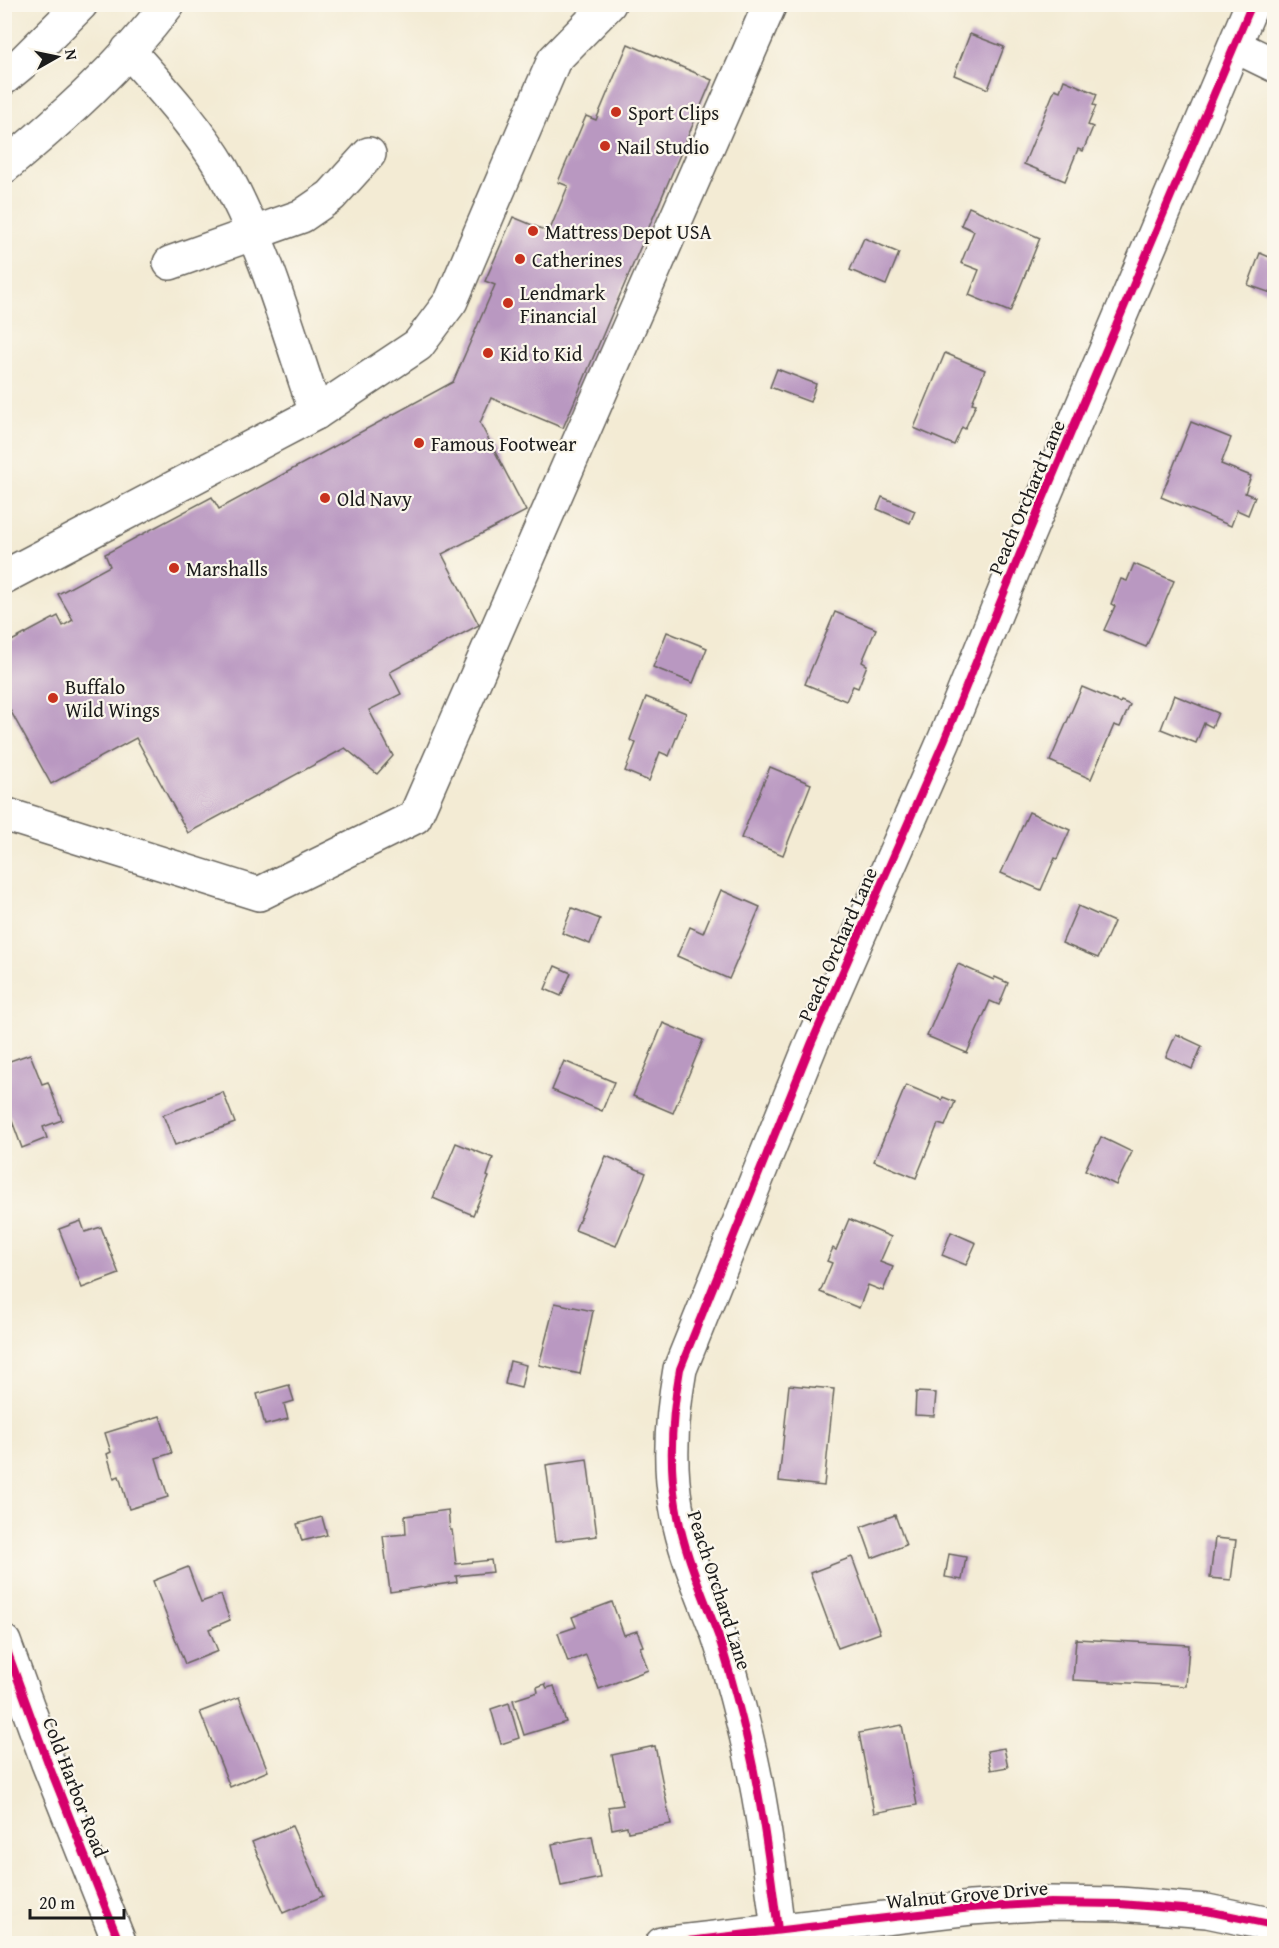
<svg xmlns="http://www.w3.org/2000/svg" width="1279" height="1948" viewBox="0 0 1279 1948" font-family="'Gentium Book Plus',serif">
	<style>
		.building { fill: #b998c1 }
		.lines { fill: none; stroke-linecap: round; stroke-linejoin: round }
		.minor-casing { stroke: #67645c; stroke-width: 36 }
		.major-casing { stroke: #67645c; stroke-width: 36 }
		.minor { stroke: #fff; stroke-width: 33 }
		.major { stroke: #fff; stroke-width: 33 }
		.cycleway-casing { stroke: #fbf7ec; stroke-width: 11 }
		.cycleway { stroke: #d6006c; stroke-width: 8 }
		.poi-dot { fill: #c8321e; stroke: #fbf7ec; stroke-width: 2 }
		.labels { text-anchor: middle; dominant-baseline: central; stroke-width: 4.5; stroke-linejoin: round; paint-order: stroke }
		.poi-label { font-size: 20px; fill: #1c1c1c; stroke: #fbf7ec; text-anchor: start }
		.street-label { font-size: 20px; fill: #1c1c1c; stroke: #fbf7ec }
	</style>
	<rect width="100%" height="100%" fill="#fbf7ec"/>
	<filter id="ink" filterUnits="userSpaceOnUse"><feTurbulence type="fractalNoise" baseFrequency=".0167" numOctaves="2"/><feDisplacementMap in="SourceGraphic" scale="12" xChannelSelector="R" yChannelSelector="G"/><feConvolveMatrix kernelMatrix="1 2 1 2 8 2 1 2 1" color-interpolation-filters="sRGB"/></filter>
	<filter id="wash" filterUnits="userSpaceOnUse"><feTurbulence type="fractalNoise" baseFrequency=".008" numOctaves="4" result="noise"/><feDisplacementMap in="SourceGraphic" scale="24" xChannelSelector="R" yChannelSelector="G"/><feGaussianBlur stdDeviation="1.35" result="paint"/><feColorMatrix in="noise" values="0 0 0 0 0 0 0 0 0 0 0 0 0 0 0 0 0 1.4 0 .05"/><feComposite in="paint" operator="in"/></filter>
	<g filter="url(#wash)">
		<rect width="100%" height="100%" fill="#f3ebd4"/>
		<g id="blocks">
			<g class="building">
				<path d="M970,34l34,13 -16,42 -34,-14z"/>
				<path d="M628,44l84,36 -149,348 -72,-30 -11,25 46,88 -84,43 37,71 -89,47 11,22 -32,16 24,46 -16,18 -32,-26 -157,85 -52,-95 -85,46 -47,-85v-54l54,-29 5,10 10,-6 -15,-26 52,-28 -5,-12 107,-57 7,12 234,-127 42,-97 -10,-4 28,-64 36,15 19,-46 -10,-4 28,-66 10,4z"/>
				<path d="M1064,80l33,14 -4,11 3,1 -8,19 5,2 -10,24 -5,-2 -13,32 -41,-17 31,-75 5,2z"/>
				<path d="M969,207l71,31 -30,74 -41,-17 10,-25 -18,-7 13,-32 -13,-6z"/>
				<path d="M864,238l35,15 -13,32 -36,-15z"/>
				<path d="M1260,253l14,6v35l-26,-9z"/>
				<path d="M945,353l40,17 -13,33 4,1 -11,25 -3,-2 -8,18 -40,-17z"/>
				<path d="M777,369l39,15 -6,18 -40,-15z"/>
				<path d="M1191,422l40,16 -10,26 30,12 -6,17 10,4 -7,18 -11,-5 -6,16 -70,-29z"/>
				<path d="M882,497l33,14 -5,12 -33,-14z"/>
				<path d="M1134,564l40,17 -28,66 -42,-17 11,-24 -4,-2 10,-25 6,2z"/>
				<path d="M835,612l41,17 -14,33 5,3 -9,23 -5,-2 -7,15 -41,-17z"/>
				<path d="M667,632l40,16 -14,35 -40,-16z"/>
				<path d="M1082,687l38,16 1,-2 9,4 -10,22 -6,-2 -23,54 -41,-18z"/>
				<path d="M1174,695l44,18 -6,14 -8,-4 -8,20 -35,-14z"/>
				<path d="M646,697l40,16 -17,43 -9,-4 -11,29 -24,-10 11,-28 -6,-3z"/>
				<path d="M770,767l41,17 -28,71 -42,-17z"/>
				<path d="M1029,812l41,18 -13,29 -2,-1 -14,32 -40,-17z"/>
				<path d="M721,890l39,17 -31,72 -52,-23 13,-29 13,6z"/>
				<path d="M1078,906l36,16 -16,36 -36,-15z"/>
				<path d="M572,908l28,11 -10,25 -28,-11z"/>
				<path d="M958,964l36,16 1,-3 13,6 -9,22 -9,-4 -23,52 -40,-17z"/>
				<path d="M555,966l16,7 -10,23 -16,-7z"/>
				<path d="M663,1023l40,17 -30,73 -40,-17z"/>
				<path d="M1176,1034l26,12 -10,23 -26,-12z"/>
				<path d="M30,1054l12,30 6,-2 14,38 -19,7 4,11 -25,10 -18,-49v-36z"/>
				<path d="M564,1061l50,21 -12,29 -50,-21z"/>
				<path d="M906,1085l36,15 1,-3 12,5 -10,24 -7,-2 -22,54 -42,-17z"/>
				<path d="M223,1092l12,31 -60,22 -12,-30z"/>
				<path d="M1101,1137l31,15 -16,33 -31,-15z"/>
				<path d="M456,1143l37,15 -6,18 2,1 -16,38 -40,-17z"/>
				<path d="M606,1156l40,17 -30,73 -41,-16z"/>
				<path d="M849,1219l42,18 -11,25 13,5 -10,24 -15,-6 -9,23 -39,-16 12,-29 -5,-2 6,-13 3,2z"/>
				<path d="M81,1221l4,11 16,-5 18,47 -37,14 -23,-59z"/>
				<path d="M951,1232l25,11 -10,22 -24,-10z"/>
				<path d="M555,1303l38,8 -13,63 -41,-9z"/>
				<path d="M510,1361l16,4 -5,23 -16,-4z"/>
				<path d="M289,1385l5,16 -10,3 4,15 -23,6 -8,-31z"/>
				<path d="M789,1385l45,4 -10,97 -45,-5z"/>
				<path d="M916,1392l20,1 -2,23 -19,-1z"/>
				<path d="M160,1416l12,37 -16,5 12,39 -39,12 -10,-33 -5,2 -7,-24 4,-2 -6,-19z"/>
				<path d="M587,1459l10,77 -41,5 -10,-76z"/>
				<path d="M448,1510l2,20h2l4,34 35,-4 2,12 -37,4 1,6 -67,10 -7,-56 23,-2 -1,-18z"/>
				<path d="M895,1515l11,30 -34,13 -11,-31z"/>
				<path d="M322,1517l5,18 -25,6 -5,-17z"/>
				<path d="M1215,1538l21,2 -5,40 -21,-2z"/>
				<path d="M949,1554l17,3 -4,23 -17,-3z"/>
				<path d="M852,1557l28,76 -42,15 -28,-75z"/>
				<path d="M188,1567l13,35 20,-7 9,25 -21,9 9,22 -33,13 -32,-83z"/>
				<path d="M612,1602l12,33 13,-4 6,15 -3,1 8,23 -49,19 -13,-34 -18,7 -10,-29 18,-6 -4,-10z"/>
				<path d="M1076,1639l113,6 -3,41 -113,-6z"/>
				<path d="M545,1684l2,4 7,-2 12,36 -42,13 -11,-35 25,-8 -1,-5z"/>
				<path d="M239,1697l29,74 -38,16 -30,-75z"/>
				<path d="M509,1703l10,35 -18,6 -10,-35z"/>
				<path d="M902,1725l15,80 -43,8 -15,-80z"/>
				<path d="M655,1746l16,78 -43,8 -1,-6 -15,3 -4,-22 15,-2 -11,-50z"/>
				<path d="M1004,1748l4,19 -17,3 -4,-19z"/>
				<path d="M292,1826l31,70 -40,17 -31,-71z"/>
				<path d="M592,1836l8,42 -39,8 -9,-42z"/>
			</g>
		</g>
	</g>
	<g filter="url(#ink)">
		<use href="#blocks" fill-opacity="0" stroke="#67645c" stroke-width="1.5"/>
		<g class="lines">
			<g class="minor-casing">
				<g id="minor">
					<path d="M1235,46l39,19"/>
					<path d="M128,50c33,38 68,75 94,119 43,76 66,162 94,244"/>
					<path d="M170,263l132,-47 29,-20 38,-42"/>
					<path d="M4,577l312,-164 102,-68 33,-44 103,-241 55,-56"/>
					<path d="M4,814l255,80 156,-77 355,-813"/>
					<path d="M778,1930c-9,-71 -18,-142 -36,-211 -7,-28 -15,-57 -24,-84 -16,-43 -35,-84 -42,-130 -8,-45 -4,-91 4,-136l132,-327 132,-301 77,-190 231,-547"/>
					<path d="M662,1944l309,-36 79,-5 70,1 87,7 67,14"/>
				</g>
			</g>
			<g class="major-casing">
				<g id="major">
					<path d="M4,78l17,-14 60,-60"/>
					<path d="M4,167c59,-49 117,-101 164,-163"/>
					<path d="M4,1642l44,121 72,181"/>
				</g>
			</g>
			<use href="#minor" class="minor"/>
			<use href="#major" class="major"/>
			<g class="cycleway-casing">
				<g id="cycleway">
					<path d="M4,1642l44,121 72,181"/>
					<path d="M778,1930c-9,-71 -18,-142 -36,-211 -7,-28 -15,-57 -24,-84 -16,-43 -35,-84 -42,-130 -8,-45 -4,-91 4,-136l132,-327 132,-301 77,-190 231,-547"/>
					<path d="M662,1944l309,-36 79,-5 70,1 87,7 67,14"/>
				</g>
			</g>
			<use href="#cycleway" class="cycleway"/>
		</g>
	</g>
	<g class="poi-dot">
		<circle cx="616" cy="112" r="6"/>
		<circle cx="605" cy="146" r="6"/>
		<circle cx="533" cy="231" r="6"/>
		<circle cx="520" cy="259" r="6"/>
		<circle cx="508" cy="303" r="6"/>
		<circle cx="488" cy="353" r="6"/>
		<circle cx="419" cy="443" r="6"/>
		<circle cx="325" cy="498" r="6"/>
		<circle cx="174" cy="568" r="6"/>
		<circle cx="53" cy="698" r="6"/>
	</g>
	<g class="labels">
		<g class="poi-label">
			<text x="628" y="112">Sport Clips</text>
			<text x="617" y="146">Nail Studio</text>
			<text x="545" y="231">Mattress Depot USA</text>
			<text x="532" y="259">Catherines</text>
			<text x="520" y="292">Lendmark<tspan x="520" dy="23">Financial</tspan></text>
			<text x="500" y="353">Kid to Kid</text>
			<text x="431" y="443">Famous Footwear</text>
			<text x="337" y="498">Old Navy</text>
			<text x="186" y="568">Marshalls</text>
			<text x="65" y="686">Buffalo<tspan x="65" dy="23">Wild Wings</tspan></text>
		</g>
		<g class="street-label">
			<text transform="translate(1026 497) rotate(-67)">Peach Orchard Lane</text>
			<text transform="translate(837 944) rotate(-66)">Peach Orchard Lane</text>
			<text transform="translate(720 1590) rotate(72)">Peach Orchard Lane</text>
			<text transform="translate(76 1787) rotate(69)">Cold Harbor Road</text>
			<text transform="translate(967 1894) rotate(-5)">Walnut Grove Drive</text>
		</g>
	</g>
	<rect width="1279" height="1948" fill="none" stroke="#fbf7ec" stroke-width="24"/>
	<g transform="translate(57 57) rotate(81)" stroke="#fbf7ec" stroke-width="4.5" paint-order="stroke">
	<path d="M0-4.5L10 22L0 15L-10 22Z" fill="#1c1c1c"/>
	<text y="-9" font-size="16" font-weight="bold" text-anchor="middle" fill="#1c1c1c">N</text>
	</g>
	<path d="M30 1909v9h94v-9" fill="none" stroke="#1c1c1c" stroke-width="3"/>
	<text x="39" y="1909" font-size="18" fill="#1c1c1c" stroke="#fbf7ec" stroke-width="4.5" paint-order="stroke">20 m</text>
</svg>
